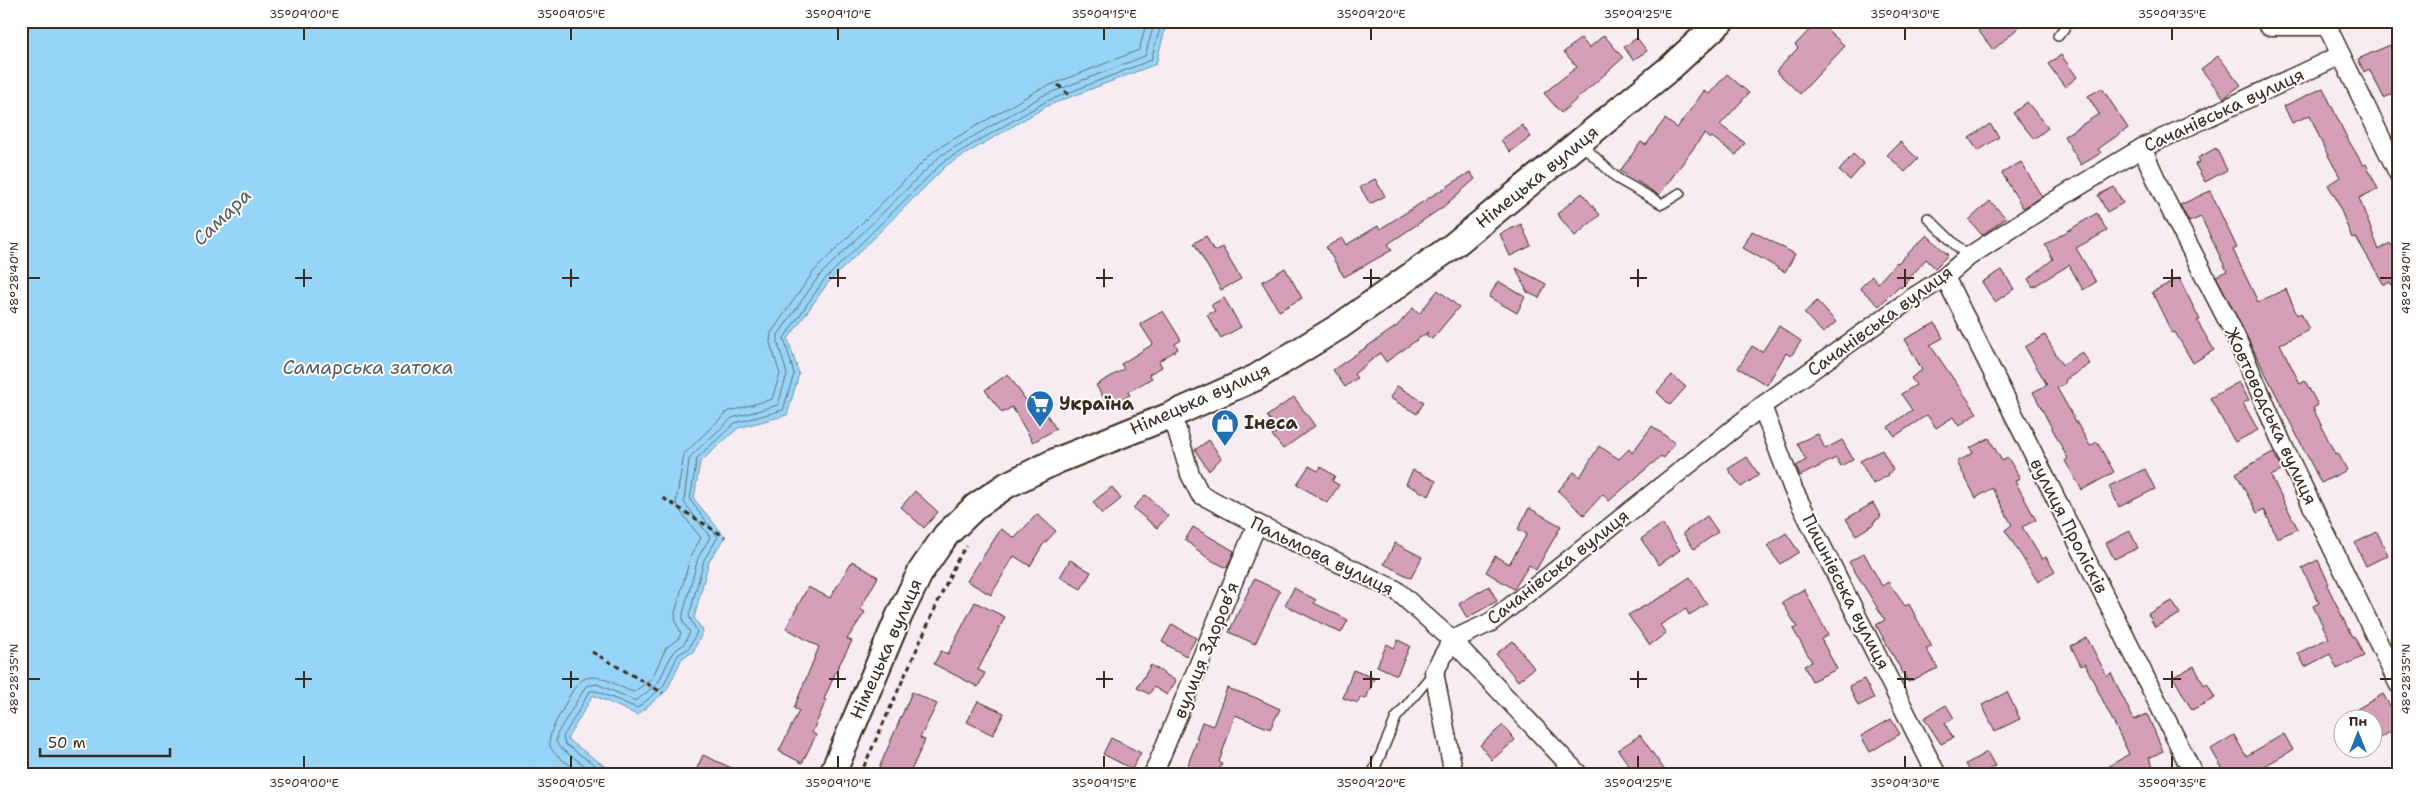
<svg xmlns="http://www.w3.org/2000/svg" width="2420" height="796" viewBox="0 0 2420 796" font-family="'Shantell Sans',sans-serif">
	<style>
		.water { fill: #97d5f8; stroke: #7291a1 }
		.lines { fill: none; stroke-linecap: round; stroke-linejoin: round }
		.shore { stroke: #606e75; stroke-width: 1 }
		.building { fill: #d5a0b7; stroke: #3b2a1e }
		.lane-casing { stroke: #3b2a1e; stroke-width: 12 }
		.street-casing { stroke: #3b2a1e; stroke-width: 21 }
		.secondary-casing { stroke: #3b2a1e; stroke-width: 29 }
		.primary-casing { stroke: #3b2a1e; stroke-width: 31 }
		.path { stroke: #3b2a1e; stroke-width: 3; stroke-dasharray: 5 4; stroke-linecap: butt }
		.lane { stroke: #fff; stroke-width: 9 }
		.street { stroke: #fff; stroke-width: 18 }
		.secondary { stroke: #fff; stroke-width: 25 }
		.primary { stroke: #fff; stroke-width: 28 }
		.ticks { fill: none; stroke: #3b2a1e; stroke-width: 2 }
		.labels { text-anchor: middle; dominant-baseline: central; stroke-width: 4; stroke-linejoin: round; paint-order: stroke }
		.street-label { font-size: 18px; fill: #3b2a1e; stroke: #fff }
		.poi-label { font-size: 18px; font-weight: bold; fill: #3b2a1e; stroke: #fff; text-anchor: start }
		.water-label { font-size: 19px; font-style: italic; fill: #575d5f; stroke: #fff }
		.neatline { fill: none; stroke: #3b2a1e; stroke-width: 2 }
		.ticks-label { font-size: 12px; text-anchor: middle; fill: #3b2a1e }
	</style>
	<rect width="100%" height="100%" fill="#f7ecf1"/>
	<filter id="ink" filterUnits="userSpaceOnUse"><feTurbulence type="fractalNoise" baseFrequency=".02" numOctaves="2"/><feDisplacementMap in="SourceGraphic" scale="10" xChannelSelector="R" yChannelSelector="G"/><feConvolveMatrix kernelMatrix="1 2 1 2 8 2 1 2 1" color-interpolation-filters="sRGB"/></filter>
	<g filter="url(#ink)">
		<path class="water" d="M21,21h1146l-11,43 -109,42 -100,59 -120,119 -39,55 11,35 -12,41 -49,13 -38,34 -6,37 31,38 -16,24 -15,57 9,13 -10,21 -11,6 -15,32 -30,25 -44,-20 -26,44 50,36h-596z"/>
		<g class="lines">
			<g class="shore">
				<path d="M585,775c-36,-25 -47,-24 -22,-66 5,-10 10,-22 19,-29 18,-10 35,8 52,12l18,-14 14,-30 13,-10 2,-5 -5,-10 -1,-10 16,-58 10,-17 -21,-27 -4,-9 8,-48 43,-42 45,-13 8,-25 -10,-31 1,-10 43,-62 121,-121 103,-60 101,-40 8,-29"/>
				<path d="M598,775l-38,-27 -4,-6 1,-8 29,-48 11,-2 39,17 22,-18 15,-31 11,-8 6,-12 -7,-10v-8l15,-56 12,-21 -26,-35 5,-42 4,-6 39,-36 46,-13 9,-31 -9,-31v-8l41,-59 121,-120 102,-60 103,-40 10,-35"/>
				<path d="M609,775l-44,-31 -2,-7 27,-46h6l41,17 26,-21 15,-32 11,-7 8,-16 -8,-16 15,-56 14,-23 -28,-37 7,-42 38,-35 48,-13 11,-36 -10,-36 40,-58 120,-119 101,-59 106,-42 11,-39"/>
			</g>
		</g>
		<g class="building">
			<path d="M1818,21l27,25 -45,48 -24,-23 22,-23 -3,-3z"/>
			<path d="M1987,21h39l-33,29 -15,-20z"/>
			<path d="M1604,35l19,23 -62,55 -17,-20 33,-26 -13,-15 17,-14 8,10z"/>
			<path d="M1637,38l10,13 -14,9 -9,-13z"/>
			<path d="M2390,45l7,16 -5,2 7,13v15l-15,7 -15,-29 -5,3 -6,-13z"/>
			<path d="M2061,55l16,22 -12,10 -17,-23z"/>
			<path d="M2218,56l23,29 -17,13 -23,-29z"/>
			<path d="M1727,74l22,19 -29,32 25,18 -9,12 -24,-18 -2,2 -6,-5 -45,61 -39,-24 21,-29 5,3 19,-26 12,9 27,-37 5,3z"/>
			<path d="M2102,88l26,40 -30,21 3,4 -20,12 -17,-29 35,-22 -11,-18z"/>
			<path d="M2323,88l23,48 17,29 3,-1 12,25 -19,9 20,52 11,-7 9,15v40l-9,-16 -6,3 -28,-48 -4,1 -16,-40 -8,-13 12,-8 -16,-29 -14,-33 -18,8 -8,-17z"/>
			<path d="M2027,102l21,26 -14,11 -21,-26z"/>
			<path d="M1990,124l9,13 -21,14 -9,-13z"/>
			<path d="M1522,125l9,12 -21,15 -9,-12z"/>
			<path d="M1900,142l18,17 -13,13 -18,-17z"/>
			<path d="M2216,148l11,22 -22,12 -10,-18 5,-2 -2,-4z"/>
			<path d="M1853,154l11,10 -14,16 -11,-9z"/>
			<path d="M2021,162l21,35 -19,11 -21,-35z"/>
			<path d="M1470,172l5,7 -32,28 -55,37 4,6 -48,27 -18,-30 16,-9 4,7 32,-19 2,3z"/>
			<path d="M1375,179l10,17 -15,8 -10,-17z"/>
			<path d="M2114,187l9,16 -16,9 -9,-17z"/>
			<path d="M2210,191l27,57 -4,2 25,52 28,-13 11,26 4,-2 8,17 -29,14 20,40 5,-3 13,24 -5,3 22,46 3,-1 9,17 -26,13 -105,-207 11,-5 -26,-54 -12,5 -9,-17z"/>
			<path d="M1582,193l18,22 -25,21 -18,-22z"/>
			<path d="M1990,201l16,17 -24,17 -13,-15z"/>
			<path d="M2097,213l10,18 -31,17 20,34 -13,8 -14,-25 -36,22 -5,-8 25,-20 -8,-14z"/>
			<path d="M1521,224l10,22 -21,10 -10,-22z"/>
			<path d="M1752,231l43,23 -10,18 -42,-24z"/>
			<path d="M1927,235l21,20 -13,13 -9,-9 -25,29 -2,-2 -20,20 -19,-18 12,-12 6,7 19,-21 1,1z"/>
			<path d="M1206,236l8,15 8,-4 19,32 -20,11 -27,-47z"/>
			<path d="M1285,268l17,30 -23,13 -17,-29z"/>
			<path d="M1516,268l30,16 -7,14 -12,-6z"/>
			<path d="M2002,270l12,19 -19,13 -13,-20z"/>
			<path d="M2179,278l21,42 -3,1 17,29 -21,13 -18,-31 -3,1 -20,-41z"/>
			<path d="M1498,281l27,16 -8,16 -28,-16z"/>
			<path d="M1438,290l21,17 -27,32 -6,-4 2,-3 -42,30 -6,-9 -26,21 3,4 -12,9 -12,-17 64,-44 16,-18 6,6z"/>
			<path d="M1224,298l17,29 -20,11 -14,-23 8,-4 -4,-6z"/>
			<path d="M1817,301l19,21 -13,11 -19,-20z"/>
			<path d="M1163,311l18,29 -6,4 3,5 -19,12 3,6 -13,7 3,4 -24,14 2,3 -21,12 -13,-22 28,-16 -3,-5 32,-20 -13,-20z"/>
			<path d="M1935,323l8,15 -13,7 47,68 -18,13 -6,-9 -17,11 -9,-13 -32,21 -7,-9 24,-17 -11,-16 15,-9 -5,-7 11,-8 -17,-31z"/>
			<path d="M1779,326l22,15 -10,15 -5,-3 -19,32 -29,-17 14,-22 10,6z"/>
			<path d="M2045,335l17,30 20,-13 8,12 -25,16 1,3 -9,5 33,58 7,-4 17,30 -32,18 -17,-29 3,-2 -35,-67 14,-7 -22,-38z"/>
			<path d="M1008,374l30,44 8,-5 10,16 -23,13 -21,-35 -10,6 -17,-23z"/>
			<path d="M1672,375l14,12 -16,18 -13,-13z"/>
			<path d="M2239,382l10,18 -6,3 15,27 -23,12 -25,-44z"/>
			<path d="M1397,386l27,16 -7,12 -27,-16z"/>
			<path d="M1294,397l21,29 -32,23 -11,-14 6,-4 -11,-15z"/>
			<path d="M1652,426l23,17 -11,15 -3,-2 -52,45 -6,-7 -19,21 -26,-24 16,-19 6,5 19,-31 20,13 10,-10 3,4z"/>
			<path d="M1818,434l7,15 17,-9 11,19 -12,7 -5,-8 -36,18 -4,-10 10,-6 -9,-17z"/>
			<path d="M1989,438l13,23 6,-3 12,20 -5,3 21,39 -14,7 20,32 4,-2 9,15 -17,10 -33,-52 7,-5 -20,-37 -16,10 -19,-36 16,-9 -3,-5z"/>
			<path d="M1209,440l12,18 -12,13 -14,-21z"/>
			<path d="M1882,450l11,20 -5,4 1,1 -16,9 -13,-23z"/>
			<path d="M2273,452l10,18 -12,6 27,53 -21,9 -13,-29 -7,4 -21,-40z"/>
			<path d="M1747,457l12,18 -18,12 -13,-18z"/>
			<path d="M1309,466l9,5 3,-4 14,9 -3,5 7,4 -12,18 -30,-19z"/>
			<path d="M2145,469l10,20 -36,18 -10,-21z"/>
			<path d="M1413,470l23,11 -7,15 -23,-12z"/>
			<path d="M1112,487l9,12 -19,15 -9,-12z"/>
			<path d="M915,491l23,21 -14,16 -23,-21z"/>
			<path d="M1146,495l22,21 -11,12 -24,-20z"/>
			<path d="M1873,503l8,14 -8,5 1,2 -18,11 -10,-16z"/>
			<path d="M1529,508l32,18 -25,44 -7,-5 -15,24 -28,-17 9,-16 14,8 18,-30 -9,-5z"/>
			<path d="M1037,514l19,17 -14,15 -12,20 -16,-10 -23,39 -24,-14 34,-52 14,9z"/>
			<path d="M1707,516l11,16 -24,17 -11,-16z"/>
			<path d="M1662,524l18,26 -21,15 -18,-26z"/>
			<path d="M1193,527l41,24 -7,17 -18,-9 -24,-19z"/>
			<path d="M2130,531l8,17 -24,11 -8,-16z"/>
			<path d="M2377,532l11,23 -22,11 -11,-23z"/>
			<path d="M1786,533l13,19 -19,12 -13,-18z"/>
			<path d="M1395,543l27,14 -11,21 -27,-14z"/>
			<path d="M1864,553l18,33 6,-4 17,24 4,-2 23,43 -6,2 12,19 -30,14 -32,-57 9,-5 -36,-58z"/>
			<path d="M1070,560l21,12 -10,17 -21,-12z"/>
			<path d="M2318,560l11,24 -2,1 25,52 2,-1 10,20 -27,13 -7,-15 -25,13 -7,-14 31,-15 -16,-32 6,-3 -17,-35z"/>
			<path d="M852,561l26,16 -18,32 5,3 -18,27 5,2 -14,26 -14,32 2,1 -14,33 4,2 -14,28 -23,-12 20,-40 -5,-3 25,-61 -33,-19 22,-41 22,11z"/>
			<path d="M1690,577l17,27 -18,11 -3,-6 -26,16 6,8 -16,12 -22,-30 46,-25 -1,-2z"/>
			<path d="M1254,579l26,12 -25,53 -26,-12z"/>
			<path d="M1489,586l8,15 -30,17 -8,-14z"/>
			<path d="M1294,588l22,12 -2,3 34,17 -7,13 -56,-28z"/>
			<path d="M1804,589l24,46 -7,4 16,30 -25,12 -8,-15 8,-4 -19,-33 4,-2 -15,-25z"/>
			<path d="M2172,601l8,13 -25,13 -7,-13z"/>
			<path d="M975,602l30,15 -27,53 7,3 -7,14 -44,-23 7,-13 7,3z"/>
			<path d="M1172,624l24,14 -10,18 -24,-14z"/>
			<path d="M2087,638l20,38 4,-3 23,47 13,-6 16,37 -14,7 8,17h-62l34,-21 -44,-90 -4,2 -10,-20z"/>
			<path d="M1398,640l12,6 -13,29 -20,-9 10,-22 7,4z"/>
			<path d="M1513,641l21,27 -16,13 -22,-27z"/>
			<path d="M1151,665l25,16 -9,14 -13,-8 -5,7 -12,-6z"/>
			<path d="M2194,666l10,19 3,-2 8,15 -23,12 -19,-33z"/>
			<path d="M1353,670l21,8 -8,21 -6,-2 -2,6 -15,-5z"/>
			<path d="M1864,679l10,19 -16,8 -9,-20z"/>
			<path d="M1227,688l27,9 26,12 -10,20 -35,-14 -16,47 3,2 -5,11h-33l14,-37h-2l6,-16 11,4z"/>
			<path d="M912,692l25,12 -17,34 5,2 -16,35h-33z"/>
			<path d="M2007,692l13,27 -25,12 -13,-26z"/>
			<path d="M2383,694l16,27v6l-27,15v-24h-9l-6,-9z"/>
			<path d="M978,701l26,12 -11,22 -26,-13z"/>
			<path d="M1946,705l8,13 -9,6 8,14 -12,6 -17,-26z"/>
			<path d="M1891,719l9,15 -30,18 -9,-16z"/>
			<path d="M1503,725l12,15 -23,20 -12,-15z"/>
			<path d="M2284,734l9,16 -34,19 4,6h-37l-15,-26 23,-14 12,21z"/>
			<path d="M1640,735l28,40h-32l-18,-25z"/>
			<path d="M1111,738l30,15 -9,16 -29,-15z"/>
			<path d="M1987,752l8,14 -15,9h-8l-6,-11z"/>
			<path d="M703,755l44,20h-53z"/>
		</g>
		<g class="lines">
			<g class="lane-casing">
				<g id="lane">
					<path d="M2058,36l12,-15"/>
					<path d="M1580,143l38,36 44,25 18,-11"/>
					<path d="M1928,218l40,39"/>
					<path d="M1372,775l24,-57 38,-46"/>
				</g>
			</g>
			<g class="street-casing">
				<g id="street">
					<path d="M2325,22l74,153"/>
					<path d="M2142,148l22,49 71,138 50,115 114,235"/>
					<path d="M1945,277l249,498"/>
					<path d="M1762,406l31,83 144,286"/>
					<path d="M1169,416l8,14 13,44 10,20 57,30 139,66 56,50 127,135"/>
					<path d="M1153,775l104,-251"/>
					<path d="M1454,775l-20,-103 18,-32 39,-18 271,-216 150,-108 33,-21 23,-20 80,-52 94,-57 199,-93"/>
				</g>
			</g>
			<g class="secondary-casing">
				<path id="secondary" d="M832,775l67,-159 22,-45 25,-36 30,-29 31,-21 49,-24 113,-45 86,-38 85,-52 114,-81 216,-177 51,-47"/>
			</g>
			<g class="primary-casing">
				<path id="primary" d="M2271,21h56"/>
			</g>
			<g class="path">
				<path d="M1058,85l12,11"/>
				<path d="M663,498l62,39"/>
				<path d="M592,652l71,41"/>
				<path d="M530,768l7,7"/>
				<path d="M860,775l96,-213 10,-16"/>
			</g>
			<use href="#lane" class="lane"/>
			<use href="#street" class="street"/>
			<use href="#secondary" class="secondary"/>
			<use href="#primary" class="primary"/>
		</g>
	</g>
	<path class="ticks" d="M304,28v12M571,28v12M838,28v12M1104,28v12M1371,28v12M1638,28v12M1905,28v12M2172,28v12M304,269v18M571,269v18M838,269v18M1104,269v18M1371,269v18M1638,269v18M1905,269v18M2172,269v18M28,278h12M295,278h17M562,278h17M829,278h17M1096,278h17M1363,278h17M1630,278h17M1897,278h17M2163,278h18M2380,278h12M304,671v17M571,671v17M838,671v17M1104,671v17M1371,671v17M1638,671v17M1905,671v17M2172,671v17M28,679h12M295,679h17M562,679h17M829,679h17M1096,679h17M1363,679h17M1630,679h17M1897,679h17M2163,679h18M2380,679h12M304,756v12M571,756v12M838,756v12M1104,756v12M1371,756v12M1638,756v12M1905,756v12M2172,756v12"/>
	<defs>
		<g id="supermarket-pin" transform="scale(1.4375)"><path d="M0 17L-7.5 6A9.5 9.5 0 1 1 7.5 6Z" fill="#1f6fb2" stroke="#fff"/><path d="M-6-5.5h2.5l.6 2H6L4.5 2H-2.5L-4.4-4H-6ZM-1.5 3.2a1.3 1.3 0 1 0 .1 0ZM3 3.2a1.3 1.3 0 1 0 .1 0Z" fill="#fff"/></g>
		<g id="shop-pin" transform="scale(1.4375)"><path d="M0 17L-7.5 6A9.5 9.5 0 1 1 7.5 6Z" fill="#1f6fb2" stroke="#fff"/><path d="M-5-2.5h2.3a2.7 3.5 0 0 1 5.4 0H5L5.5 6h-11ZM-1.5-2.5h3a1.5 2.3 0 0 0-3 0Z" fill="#fff"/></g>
	</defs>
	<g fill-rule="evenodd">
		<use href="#supermarket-pin" x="1040" y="404"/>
		<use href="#shop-pin" x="1225" y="423"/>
	</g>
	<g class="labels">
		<g class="street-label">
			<text transform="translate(2224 110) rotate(-25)">Сачанівська вулиця</text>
			<text transform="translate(1537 177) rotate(-39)">Німецька вулиця</text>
			<text transform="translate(1880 321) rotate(-36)">Сачанівська вулиця</text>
			<text transform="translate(1200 399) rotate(-24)">Німецька вулиця</text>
			<text transform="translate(2271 416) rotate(65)">Жовтоводська вулиця</text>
			<text transform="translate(2069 526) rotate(63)">вулиця Пролісків</text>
			<text transform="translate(1322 556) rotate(26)">Пальмова вулиця</text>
			<text transform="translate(1558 567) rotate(-38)">Сачанівська вулиця</text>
			<text transform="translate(1846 592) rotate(63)">Пишнівська вулиця</text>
			<text transform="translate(886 649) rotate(-66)">Німецька вулиця</text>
			<text transform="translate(1206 650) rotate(-68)">вулиця Здоровʼя</text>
		</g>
		<g class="poi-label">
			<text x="1059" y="404">Україна</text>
			<text x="1244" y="423">Інеса</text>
		</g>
		<g class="water-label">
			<text transform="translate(222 217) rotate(-44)">Самара</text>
			<text x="368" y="367">Самарська затока</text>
		</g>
	</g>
	<rect width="2420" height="796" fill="none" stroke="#fff" stroke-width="55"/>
	<g transform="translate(2358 734)"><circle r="24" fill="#ffffff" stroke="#b1aaa5"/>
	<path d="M0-4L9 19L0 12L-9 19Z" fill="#1f6fb2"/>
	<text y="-8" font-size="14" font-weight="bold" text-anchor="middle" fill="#3b2a1e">Пн</text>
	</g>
	<path d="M40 748v8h130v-8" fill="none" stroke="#3b2a1e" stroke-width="2.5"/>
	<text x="48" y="748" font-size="15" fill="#3b2a1e" stroke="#ffffff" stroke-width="4" paint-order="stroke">50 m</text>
	<rect x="28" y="28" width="2364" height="740" class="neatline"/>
	<g class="ticks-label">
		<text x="304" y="18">35°09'00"E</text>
		<text x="571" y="18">35°09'05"E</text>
		<text x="838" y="18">35°09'10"E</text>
		<text x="1104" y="18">35°09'15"E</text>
		<text x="1371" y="18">35°09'20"E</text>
		<text x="1638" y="18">35°09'25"E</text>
		<text x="1905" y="18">35°09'30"E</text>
		<text x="2172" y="18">35°09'35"E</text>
		<text transform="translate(14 278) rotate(-90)" y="4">48°28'40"N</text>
		<text transform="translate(2406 278) rotate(-90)" y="4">48°28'40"N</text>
		<text transform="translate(14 679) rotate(-90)" y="4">48°28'35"N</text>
		<text transform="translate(2406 679) rotate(-90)" y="4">48°28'35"N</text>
		<text x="304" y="787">35°09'00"E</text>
		<text x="571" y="787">35°09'05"E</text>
		<text x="838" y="787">35°09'10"E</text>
		<text x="1104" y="787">35°09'15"E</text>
		<text x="1371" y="787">35°09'20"E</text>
		<text x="1638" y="787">35°09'25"E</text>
		<text x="1905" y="787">35°09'30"E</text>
		<text x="2172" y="787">35°09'35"E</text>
	</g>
</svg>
